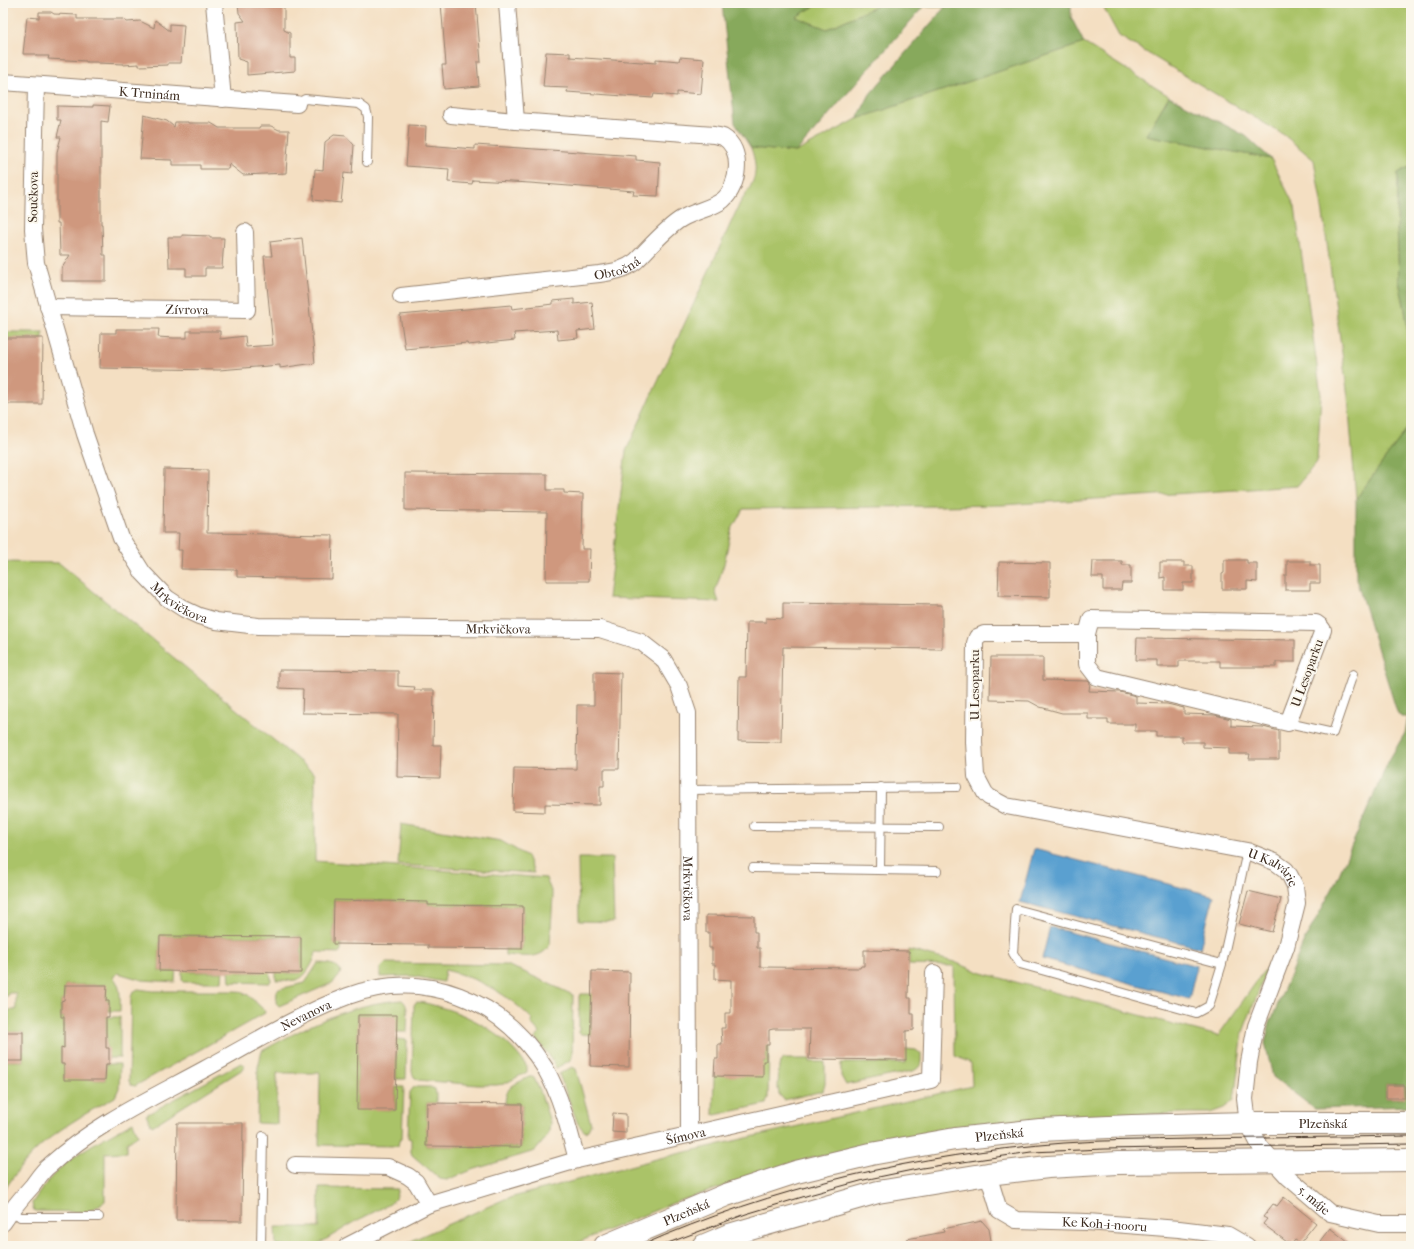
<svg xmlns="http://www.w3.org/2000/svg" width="1414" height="1249" viewBox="0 0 1414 1249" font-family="'IM FELL French Canon',serif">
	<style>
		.green { fill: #aac368; stroke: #727643 }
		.forest { fill: #87a95c; stroke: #616a3d; fill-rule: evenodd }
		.water { fill: #5aa0d0; stroke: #4a6577 }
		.building { fill: #cf987e }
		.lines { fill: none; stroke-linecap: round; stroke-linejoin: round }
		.service-casing { stroke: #988470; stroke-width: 10 }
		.minor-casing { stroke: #988470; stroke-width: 18 }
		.secondary-casing { stroke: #988470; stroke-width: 24 }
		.service { stroke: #fff; stroke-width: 8 }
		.minor { stroke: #fff; stroke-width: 16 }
		.secondary { stroke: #fff; stroke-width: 22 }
		.tram { stroke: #3b2a1e; stroke-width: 1 }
		.labels { text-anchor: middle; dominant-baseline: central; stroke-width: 3.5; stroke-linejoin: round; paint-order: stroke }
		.street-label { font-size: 13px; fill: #3b2a1e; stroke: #fbf7ec }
	</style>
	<rect width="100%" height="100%" fill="#fbf7ec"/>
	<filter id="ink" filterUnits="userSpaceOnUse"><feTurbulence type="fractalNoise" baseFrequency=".025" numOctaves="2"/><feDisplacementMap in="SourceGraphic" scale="8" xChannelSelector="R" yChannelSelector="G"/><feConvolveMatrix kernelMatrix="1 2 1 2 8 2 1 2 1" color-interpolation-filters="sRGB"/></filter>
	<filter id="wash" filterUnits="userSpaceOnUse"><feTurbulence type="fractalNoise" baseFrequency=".012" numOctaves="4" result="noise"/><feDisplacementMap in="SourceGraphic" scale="16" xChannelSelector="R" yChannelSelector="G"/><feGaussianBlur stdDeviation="0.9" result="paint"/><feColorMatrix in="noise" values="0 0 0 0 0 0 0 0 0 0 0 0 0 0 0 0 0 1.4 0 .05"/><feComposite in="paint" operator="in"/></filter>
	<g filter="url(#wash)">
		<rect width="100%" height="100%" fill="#f4dfc2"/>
		<g class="green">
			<path d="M820,3h63l-56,26 -32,-12z"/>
			<path d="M917,3h45c-14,3 -33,8 -45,0z"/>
			<path d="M1101,3h310v163l-13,7 -1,51 2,57 6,29 6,45v68l-55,76 -8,-102 -25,-183 -9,-54 -30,-25 -165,-99z"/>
			<path d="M1084,43l85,53 -23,39 125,24 24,48 26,188 -4,67 -20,24 -295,19 -259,4 -12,22 -7,33 -9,27 4,11 -111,-4 18,-147 114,-248c14,-21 20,-29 11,-55l45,4 61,-33z"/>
			<rect x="3" y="332" width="40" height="6"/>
			<path d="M3,562l56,1 256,211v87l231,17 7,18 -3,48c-8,17 -28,12 -45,11v-6h17l1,-43 -95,-1v-3l-94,-2 -1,43 9,1 -2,9 -24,-1c-1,6 -3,10 -6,15 -10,17 -16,13 -34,13v-11l9,4h16v-36l-141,-1 -1,35h16l1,-3 -1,14 -33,-2 -24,-7 -5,4c9,9 7,23 7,34h-11v-10h-3v-16h-41l-1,15 -3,1v16h3v31h-3v16h3v15l41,1 1,-16h14l-1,24 -4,9c-30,17 -60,33 -84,58 -11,11 -19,24 -28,37v-131h20v-29h-15v-22h8v-17h-8v3h-5z"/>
			<path d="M401,824l100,17 26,15 7,17 -136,-8z"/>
			<path d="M578,858h34l2,64 -35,-1z"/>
			<path d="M909,950l45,12 28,11 236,63 51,-72 -26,68 -9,68 -10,8 -14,5h-23l-128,4 -114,13 -133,28 -139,45 -104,43h-165l11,-7 90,-40 155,-41 312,-72 -1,-23 -16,-7 -1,-90 -45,-1z"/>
			<path d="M318,963c15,0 34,5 14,20l-53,23 -3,-3 1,-12 2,-2 26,-6z"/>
			<path d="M385,963l121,2 18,7 49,23 -1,62 -3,4 -13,7 -7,-13 -14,-17 5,-5 -9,-10 2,-3c-24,-25 -54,-42 -88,-50l-2,12 -30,-6 -33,1v-9z"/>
			<path d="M182,968l9,4h31l1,-3 -1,13h-39l-1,-2z"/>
			<path d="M229,969l9,3h31l1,-2 1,11 -2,2 -39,-1z"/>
			<path d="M138,989l15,2h83l11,3 17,16 1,3 -130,73 -4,-1 -2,-4 2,-84 2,-5z"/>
			<path d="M581,994h13l-3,9v31l3,1 -13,-1 -2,-1v-37z"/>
			<path d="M402,1000c8,5 5,23 5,32h-11v-17h-38l-1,94 38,1 1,-23h8l-2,51 -3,3 -1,5 -79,-1 1,-72h-43v51l-20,-1 1,-56 4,-16c43,-24 89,-48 140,-51z"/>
			<path d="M416,1002c9,0 16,3 24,5 35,10 67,29 87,60v5l-23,12 -8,1h-18l-60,-5 -4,-3 -2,-5 2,-67z"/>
			<path d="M106,1017h14v41h-11l-3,-10z"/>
			<path d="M396,1039l11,1 -1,39h-10z"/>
			<path d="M766,1045h3l-1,53 -2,6 -51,11 -2,-1 1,-38 52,-15z"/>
			<path d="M906,1049l10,1 5,4c0,9 1,13 -8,17l-67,14 -5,-9v-13h64z"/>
			<path d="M784,1059h26v3h15v22l-2,7 -39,9 -5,-6 -1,-6 1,-21 1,-5z"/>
			<path d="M241,1063l4,2 -2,4 -91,57 -6,-11z"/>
			<path d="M572,1067l4,2 15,55 -3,6 -3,2 -7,-8 -19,-50z"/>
			<path d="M529,1077h3l2,1 6,13 10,31 -1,10 -2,5 -12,14 -63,19 -25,10 -7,-1 -28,-24 -1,-3v-13l-3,-1 2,-46 4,-5h16l5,2 1,5v9h-9l-1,43 95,1 1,-43h-17c1,-19 9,-19 24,-27z"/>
			<path d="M133,1122l5,13 -11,7v10l-22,1v48l-16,11 -54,-1 -2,-2 -1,-6c7,-10 14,-21 23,-30 22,-22 51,-36 78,-51z"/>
			<path d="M319,1188l79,1 -3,10 -5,5 -32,16 -43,26h-39l-1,-19h44z"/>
		</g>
		<g class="forest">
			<path d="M722,3h98l-24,14 31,12 56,-26h34l6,4 -127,145 -45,-4 -16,-25z"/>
			<path d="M962,3h109v14l13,26 -227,76 13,-25 75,-87z"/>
			<path d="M1169,96l77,40 25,23 -125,-24z"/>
			<path d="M1411,166v189l-6,-45 -6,-29 -2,-57 1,-51z"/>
			<path d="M1411,423v683l-96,3 -42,-32 -8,-34 5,-20 34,-82 30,-55 55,-126 16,-27 3,-16h-7l-4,-5 -41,-133v-80zM1386,1085h18v13h-18z"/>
		</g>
		<g class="water">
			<path d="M1034,849l180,47 -14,52 -180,-46z"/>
			<path d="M1050,927l147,39 -8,33 -147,-40z"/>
		</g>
		<g id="blocks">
			<g class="building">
				<path d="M238,3h46v27l6,3v25h5v13l-48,4v-13l-9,-3 -1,-37 8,-1 -6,-8z"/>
				<path d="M441,3h35l5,59h-4l2,24 -35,3 -2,-24h4z"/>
				<path d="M39,12h12l3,2 23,1v4h46l4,3 13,-1 14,7 1,-8 15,11v-7l14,1 -3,38h-13v2l-29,1v-2l-16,1v-1l-25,-1v-1h-12v-1l-38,-2 1,-3h-13v-2h-13l4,-37 12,1z"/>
				<path d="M546,52l24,1v4l86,6v-4l23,2 1,-4 24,2 -3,35 -24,-2v4l-23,-2 -1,4 -86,-6 1,-4 -25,-1z"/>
				<path d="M93,105l17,1 -2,16 -7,-1v103h1l1,31h3v26h-44v-13l8,-13h-10l-1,-32h-2v-71l4,-15h-4l4,-17h-4v-14l36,1z"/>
				<path d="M144,115l23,6 7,6 1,-5h13v1h23l8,5h40l1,-2h11l8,4h10l-3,43 -43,2 -14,-11 -1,5h-28v-4h-28v-5l-32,-1z"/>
				<path d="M409,125l17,1 -1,19 50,4v-4l75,5 86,6v4l24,2 -2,34 -25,-1 1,-4 -104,-8 -57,-3 -1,4 -24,-2 1,-13 -43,-3z"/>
				<path d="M334,135l12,1 8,9 -2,29 -8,-1 -3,30 -28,-3 2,-31 8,1 2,-28z"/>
				<path d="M182,235l28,1v2h14l-2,30h-17v8h-19v-8h-17l-1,-31h14z"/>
				<path d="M302,238l13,125 -35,5v-3l-61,5 -119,-2 1,-35h15v-4h43l-1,8 15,1h14v-7h33v8l25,-3 1,11 27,-2 -9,-89h8l-2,-14z"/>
				<path d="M574,299v5l18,-2 3,27 -18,2 1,7 -20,2 -1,-10 -43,3 1,7 -47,5 -1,-2 -62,6 -5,-34 111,-10 1,4 41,-5v-3z"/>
				<path d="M3,338h40l-1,66h-39z"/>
				<path d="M164,469l44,1 -1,63 126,2 -1,44 -95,-2v-7l-56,-1 1,-19h-4l1,-17h-16z"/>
				<path d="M405,473l142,1v16h17v3l19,1 -1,55h8l-1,32h-43l1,-69 -142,-2z"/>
				<path d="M1224,560h23v3h10v19l-10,-1v8h-25v-15l2,-1z"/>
				<path d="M1093,561h29v4h9v18h-9l-1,7h-18v-13h-11z"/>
				<path d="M1287,561h23v4h10v18h-10v7h-25v-15h2z"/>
				<path d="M999,562l51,1v34l-52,-1z"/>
				<path d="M1160,562h24v4h9v17h-10v7h-18v-13l-5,1z"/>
				<path d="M783,603l159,2v44l-159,-2 -2,95 -43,-1 1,-64h7l1,-55h19v-4l17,1z"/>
				<path d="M1137,638l158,2v22h-19v5h-56v-6h-41v6h-22v-7h-21z"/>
				<path d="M991,657h52v23l45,1 2,2 -1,8 31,1 16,4v7l31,1 17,4v6l31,1 16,4v7l32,1 16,4v28h-30l1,-5h-21v-6l-26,-1v-5h-21v-6h-26v-5h-21v-7h-27v-5h-20v-6h-26l-22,-6 -11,-6 -39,-1z"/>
				<path d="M279,670l119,1v15l17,1 -1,3h20l-1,55h8l-1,33 -43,-1 1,-63 -96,-1 1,-24 -24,-1z"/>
				<path d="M594,672l27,1 -2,96h-15v17h-4v19l-55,-1v8l-32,-1 1,-43 62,1 1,-64h17z"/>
				<path d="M1248,891l33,8 -9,33 -33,-8z"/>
				<path d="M334,900l94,2v3l95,1 -1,43 -94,-1v-3l-95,-1z"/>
				<path d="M706,915l48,1v16h3v16h3v19l100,1 1,-2h3v-16l45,1 -1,47h3v16h3v16l-8,1v29l-97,-1 1,-30h-37l-4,1v15h-3v16h-3v16l-49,-1 1,-17h3v-15h4l-1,-16h4v-15h6v-33l-16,-1v-15h-3v-16h-3v-16h-3z"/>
				<path d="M160,936l141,1v36l-142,-2z"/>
				<path d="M592,971l38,1 -1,95 -39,-1z"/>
				<path d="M65,985h42l-1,16h3v16h-3v31h3v16h-3l-1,16h-41v-16h-3v-17l3,1v-31h-3v-16l3,-1z"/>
				<path d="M358,1015h39l-2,95h-38z"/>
				<rect x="3" y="1032" width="20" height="29"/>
				<path d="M1386,1085h18l1,13h-19z"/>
				<path d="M427,1103l95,1 -1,43 -95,-1z"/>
				<path d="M613,1113l13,1v19l-14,-1z"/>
				<path d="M177,1123h66l-1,98 -66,-1z"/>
				<path d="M1284,1197l32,26 -16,20 -5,-3 -4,5 -28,-21 4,-5 -4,-2 10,-13 4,2z"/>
				<path d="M982,1221l7,8 3,17h-84l-1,-7 37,-7 -1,-3z"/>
				<path d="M1330,1228l23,18h-26l-7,-5z"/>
			</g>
		</g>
	</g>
	<g filter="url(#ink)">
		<use href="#blocks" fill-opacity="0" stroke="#988470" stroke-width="1"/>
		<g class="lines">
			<g class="service-casing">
				<g id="service">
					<path d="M297,104l8,-5 54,5 7,5 2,8 -1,45"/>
					<path d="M1288,723l45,10 20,-59"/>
					<path d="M688,790l269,-3"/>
					<path d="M754,826l185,1"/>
					<path d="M753,868l184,3"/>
					<path d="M880,870l1,-83"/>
					<path d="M1222,964l-206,-55 -3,44 7,11 176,49 13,-7 13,-42 25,-113"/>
					<path d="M12,1210l8,7h79"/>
					<path d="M261,1246l2,-110"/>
				</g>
			</g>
			<g class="minor-casing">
				<g id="minor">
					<path d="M214,3l9,96"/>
					<path d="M507,3l9,118"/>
					<path id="s1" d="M3,82l294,22"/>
					<path id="s2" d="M36,85l-3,144 3,34 49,171 36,104 22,35 24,25 17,11 15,7 17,5 42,5 175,2 167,1 41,13 22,17 16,27 9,27 1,422"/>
					<path id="s3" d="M401,296l198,-22c14,-2 26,-4 37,-13 13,-13 30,-33 45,-42 13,-8 30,-10 42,-19 16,-14 21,-51 0,-63 -3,-1 -6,-1 -9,-2l-198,-14 -65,-6"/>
					<path id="s4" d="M48,307l199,3 -2,-78"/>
					<path d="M1091,619l225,4 4,3 3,4 -35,93 -191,-46 -10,-13v-30z"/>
					<path id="s5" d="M1087,634h-103l-7,3 -2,6 -1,99 2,34 9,17 4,4 17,9 241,45 28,11 11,8 4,6 5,10 2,17 -11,44 -30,79 -7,36 -4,37 3,24 12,23 28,31 42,36 49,11h32"/>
					<path d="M295,1165l93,2 20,9 8,6 13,22"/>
					<path id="s6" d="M988,1174l11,36 17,10 71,2 92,7 49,6 19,11"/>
					<path id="s7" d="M3,1223c9,-14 19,-26 30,-38 5,-7 10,-15 17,-20 45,-41 102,-67 155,-96 46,-25 95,-55 143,-73 77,-28 154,3 197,72 16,28 24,61 32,92"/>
					<path id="s8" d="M347,1246l82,-42 148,-44 354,-80 3,-107"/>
				</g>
			</g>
			<g class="secondary-casing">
				<g id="secondary">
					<path id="s9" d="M605,1246l121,-51 70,-23 75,-18 84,-15 85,-9 92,-4 116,-3h163"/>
					<path d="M703,1246l26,-11 149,-43 110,-18 60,-7 70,-4 293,-3"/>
				</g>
			</g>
			<use href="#service" class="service"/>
			<use href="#minor" class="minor"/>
			<use href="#secondary" class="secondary"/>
			<g class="tram">
				<path d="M640,1246c133,-59 278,-92 424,-103 42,-3 84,-3 126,-4 74,-1 147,-2 221,-3"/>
				<path d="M660,1246l86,-32 63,-19 55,-15 58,-12 109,-16 73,-3 307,-5"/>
			</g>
		</g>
	</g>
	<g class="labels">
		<g class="street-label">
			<text stroke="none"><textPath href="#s1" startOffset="147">K Trninám</textPath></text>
			<text transform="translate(33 197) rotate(-89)">Součkova</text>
			<text stroke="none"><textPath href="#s3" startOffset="218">Obtočná</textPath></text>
			<text stroke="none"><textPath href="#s4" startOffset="139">Zívrova</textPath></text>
			<text stroke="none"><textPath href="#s2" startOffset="555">Mrkvičkova</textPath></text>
			<text stroke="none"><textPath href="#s2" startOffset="879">Mrkvičkova</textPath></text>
			<text transform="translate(1307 673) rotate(-70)">U Lesoparku</text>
			<text transform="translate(974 685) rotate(-90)">U Lesoparku</text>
			<text stroke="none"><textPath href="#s5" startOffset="571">U Kalvárie</textPath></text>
			<text stroke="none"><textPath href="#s2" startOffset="1287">Mrkvičkova</textPath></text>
			<text stroke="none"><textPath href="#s7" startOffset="372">Nevanova</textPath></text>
			<text stroke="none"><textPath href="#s9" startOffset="736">Plzeňská</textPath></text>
			<text stroke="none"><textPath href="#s9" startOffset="412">Plzeňská</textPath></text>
			<text stroke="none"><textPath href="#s8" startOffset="358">Šímova</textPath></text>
			<text stroke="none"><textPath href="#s5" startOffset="949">5. máje</textPath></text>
			<text stroke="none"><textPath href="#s9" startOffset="88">Plzeňská</textPath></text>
			<text stroke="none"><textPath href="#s6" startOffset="146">Ke Koh-i-nooru</textPath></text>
		</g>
	</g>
	<rect width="1414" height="1249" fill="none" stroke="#fbf7ec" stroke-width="16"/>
</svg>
